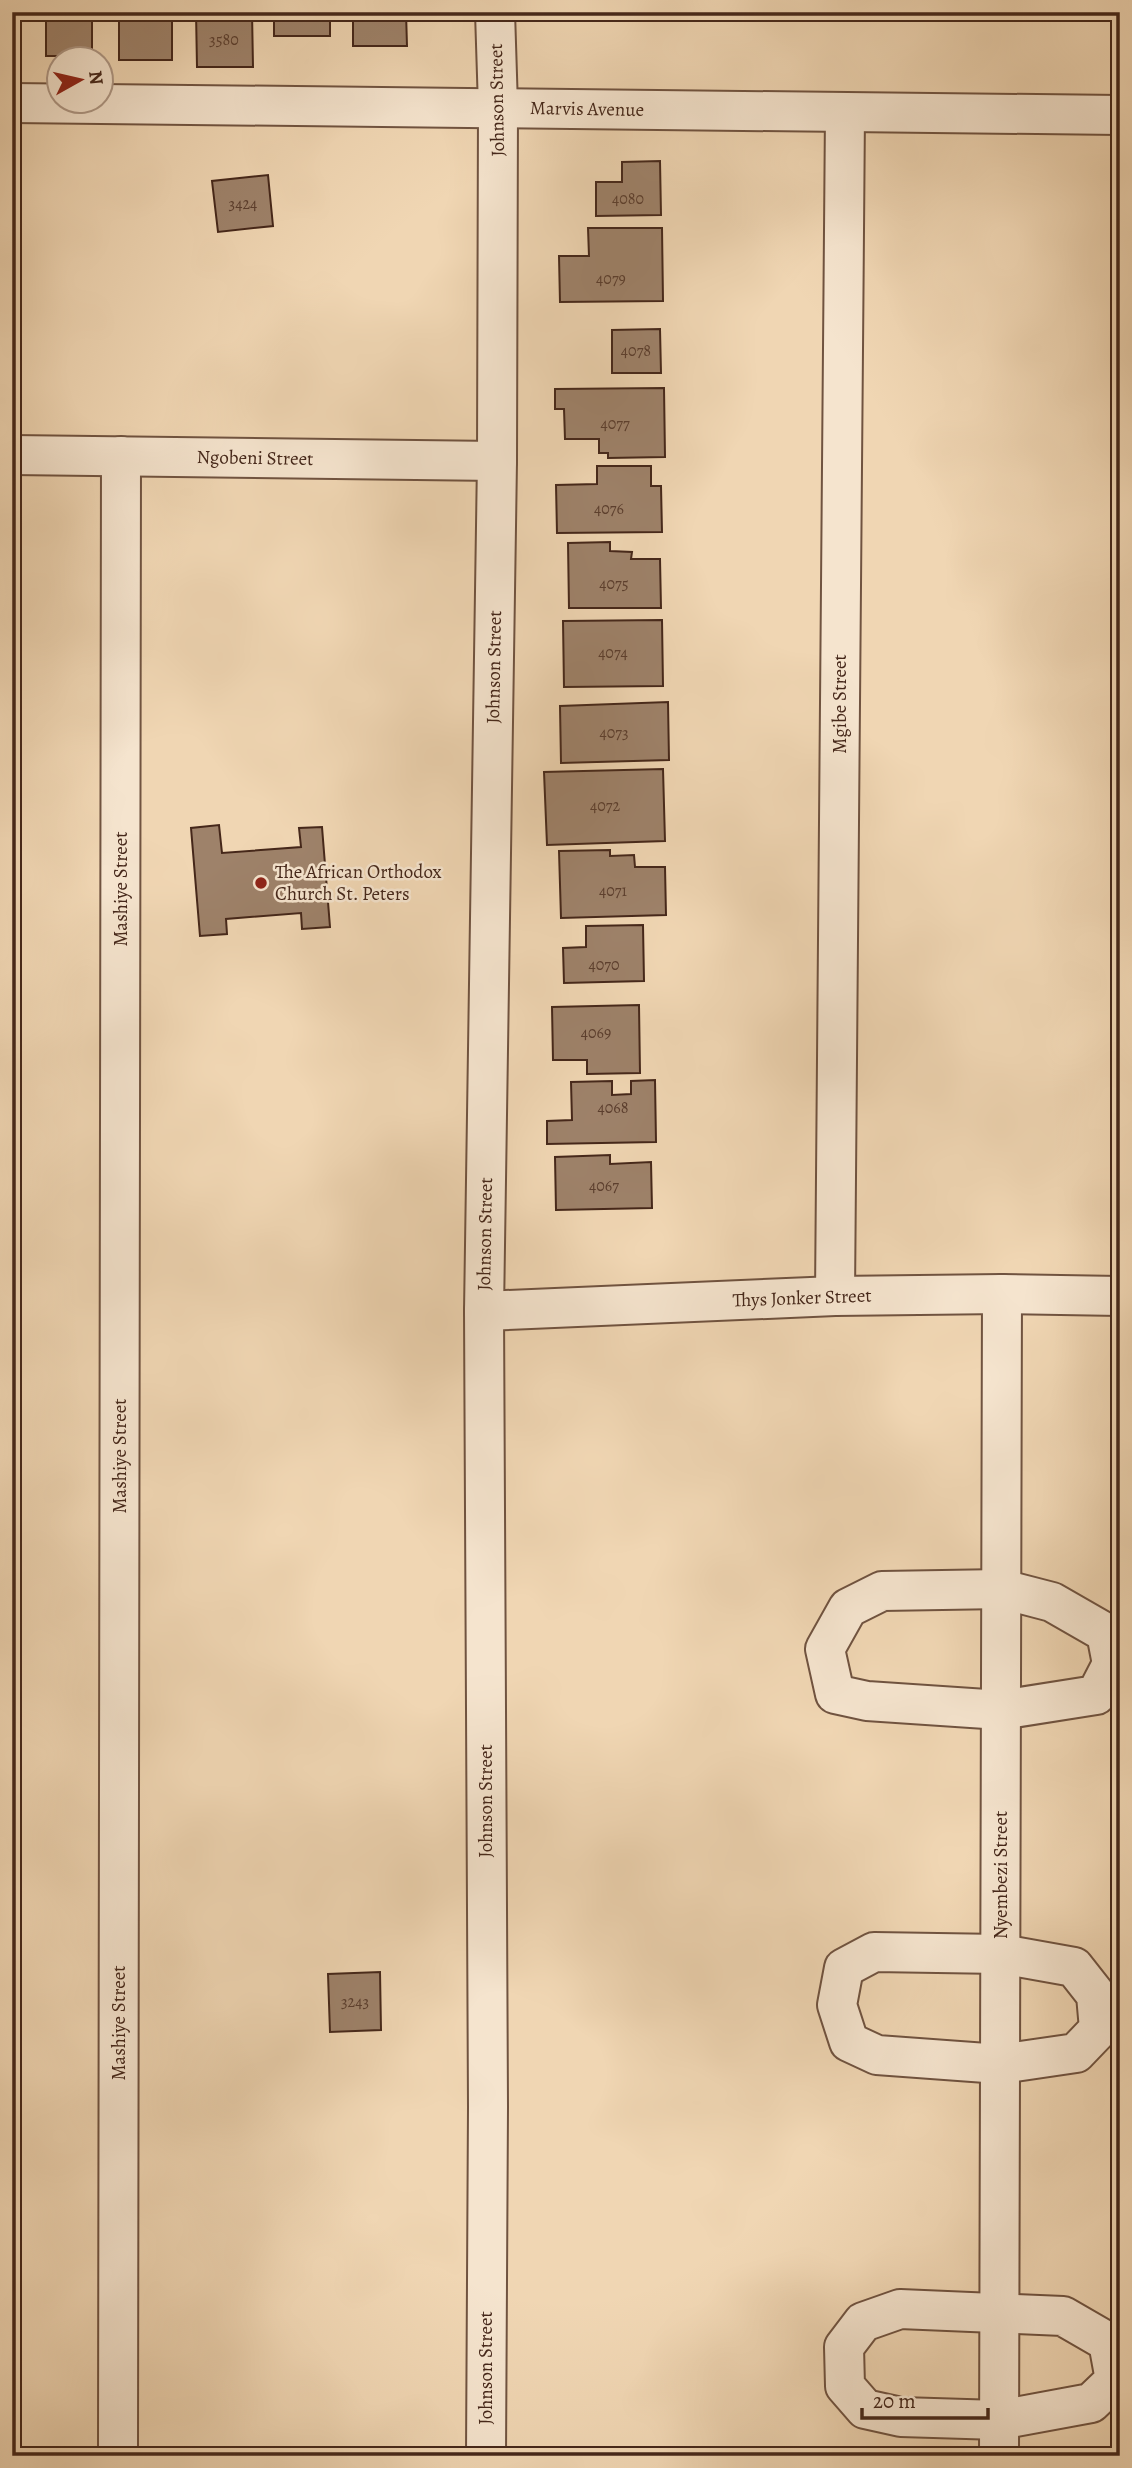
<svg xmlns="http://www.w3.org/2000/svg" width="1132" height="2468" viewBox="0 0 1132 2468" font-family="Alegreya,serif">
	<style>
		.building { fill: #9e826a; stroke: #45271a; stroke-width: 2 }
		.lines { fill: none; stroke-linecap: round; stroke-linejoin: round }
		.minor-casing { stroke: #705340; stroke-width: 42 }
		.minor { stroke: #f5e4ce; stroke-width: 38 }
		.poi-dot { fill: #8f2418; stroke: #f5e4ce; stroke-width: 2.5 }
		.labels { text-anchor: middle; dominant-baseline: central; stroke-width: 5; stroke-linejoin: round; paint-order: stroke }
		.number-label { font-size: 16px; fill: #5b3e2e }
		.street-label { font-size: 19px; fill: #45271a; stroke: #f5e4ce }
		.poi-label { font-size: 19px; fill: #45271a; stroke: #f5e4ce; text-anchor: start }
	</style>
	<rect width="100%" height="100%" fill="#f0d6b3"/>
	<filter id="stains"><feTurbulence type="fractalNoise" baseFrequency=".00286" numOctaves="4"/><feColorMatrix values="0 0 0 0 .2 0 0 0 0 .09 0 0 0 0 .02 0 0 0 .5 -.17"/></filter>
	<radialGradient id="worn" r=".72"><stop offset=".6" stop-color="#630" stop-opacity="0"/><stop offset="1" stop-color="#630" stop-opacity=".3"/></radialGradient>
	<g class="building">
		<rect x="12" y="12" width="6" height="41"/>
		<rect x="46" y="12" width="46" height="44"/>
		<rect x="119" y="12" width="53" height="48"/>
		<path d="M196,12h56l1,55h-56z"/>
		<rect x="274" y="12" width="56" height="24"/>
		<path d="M353,12h53l1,34h-54z"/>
		<path d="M660,161l1,54 -65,1v-34h26v-20z"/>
		<path d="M268,175l5,51 -55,6 -6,-51z"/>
		<path d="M588,228h74l1,73 -103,1 -1,-46h30z"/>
		<path d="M660,329l1,44h-49v-43z"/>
		<path d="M664,388l1,69 -57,1v-5h-9v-14h-34l-1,-30h-9v-20z"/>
		<path d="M597,466h54v20h10l1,46 -105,1 -1,-48 41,-1z"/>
		<path d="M610,542v9l22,1 -1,7h29l1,49h-92l-1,-65z"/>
		<path d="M662,620l1,66 -99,1 -1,-66z"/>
		<path d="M668,702l1,58 -108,3 -1,-57z"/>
		<path d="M663,769l2,72 -118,4 -3,-73z"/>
		<path d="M219,825l3,28 79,-6 -2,-19 23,-1 8,100 -28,2 -1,-16 -75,6 1,15 -27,2 -9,-108z"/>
		<path d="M610,850v6l24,-1 1,12h30l1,48 -105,3 -2,-67z"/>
		<path d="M643,925l1,56 -80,2 -1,-35 23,-1v-21z"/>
		<path d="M639,1005l1,68 -53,1v-14h-34l-1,-53z"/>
		<path d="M655,1080l1,62 -109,2v-23l25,-1 -1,-38 41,-1v14l19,-1v-13z"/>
		<path d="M610,1155v9l41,-2 1,46 -96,2 -1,-53z"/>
		<path d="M380,1972l1,58 -51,2 -2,-58z"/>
	</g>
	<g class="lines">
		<g class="minor-casing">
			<g id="minor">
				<path d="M12,103l1108,12"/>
				<path d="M12,455l485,6"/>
				<path d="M835,1296l10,-1184"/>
				<path d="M484,1311l351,-15 167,-2 118,2"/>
				<path d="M1002,1589l50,13 54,31 6,31 -16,31 -95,15 -134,-9 -32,-7 -10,-45 23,-41 34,-17z"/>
				<path d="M874,1952l127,2 73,13 22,28 3,34 -23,24 -76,11 -123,-9 -28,-13 -12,-37 7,-37z"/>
				<path d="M900,2309l163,7 45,26 7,38 -24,23 -92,17 -98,-3 -36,-8 -20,-23 -1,-39 19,-25z"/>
				<path d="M118,2456l3,-2000"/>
				<path d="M486,2456l2,-349 -4,-796 13,-850 1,-354 -3,-95"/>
				<path d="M999,2456l3,-1162"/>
			</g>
		</g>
		<use href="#minor" class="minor"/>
	</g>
	<circle class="poi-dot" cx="261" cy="883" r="7"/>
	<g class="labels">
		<g class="number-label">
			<text x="224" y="40">3580</text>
			<text x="628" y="199">4080</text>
			<text x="243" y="204">3424</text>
			<text x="611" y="279">4079</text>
			<text x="636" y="351">4078</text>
			<text x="615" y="424">4077</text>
			<text x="609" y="509">4076</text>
			<text x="614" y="584">4075</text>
			<text x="613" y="653">4074</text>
			<text x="614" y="733">4073</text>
			<text x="605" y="806">4072</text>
			<text x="613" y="891">4071</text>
			<text x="604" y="965">4070</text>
			<text x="596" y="1033">4069</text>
			<text x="613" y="1108">4068</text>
			<text x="604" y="1186">4067</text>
			<text x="355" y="2002">3243</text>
		</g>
		<g class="street-label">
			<text transform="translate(497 100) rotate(-91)">Johnson Street</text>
			<text transform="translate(587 109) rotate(1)">Marvis Avenue</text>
			<text transform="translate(255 458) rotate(1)">Ngobeni Street</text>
			<text transform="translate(494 667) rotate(-89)">Johnson Street</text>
			<text transform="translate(840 704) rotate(-90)">Mgibe Street</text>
			<text transform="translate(121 889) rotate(-90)">Mashiye Street</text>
			<text transform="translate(485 1234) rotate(-89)">Johnson Street</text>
			<text transform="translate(802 1298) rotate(-2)">Thys Jonker Street</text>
			<text transform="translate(120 1456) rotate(-90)">Mashiye Street</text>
			<text transform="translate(486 1801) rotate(-90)">Johnson Street</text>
			<text transform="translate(1001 1875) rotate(-90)">Nyembezi Street</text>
			<text transform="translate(119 2023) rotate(-90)">Mashiye Street</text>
			<text transform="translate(486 2368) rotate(-90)">Johnson Street</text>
		</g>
		<g class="poi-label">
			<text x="275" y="872">The African Orthodox<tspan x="275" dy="22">Church St. Peters</tspan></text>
		</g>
	</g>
	<rect width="1132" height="2468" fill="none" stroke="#f0d6b3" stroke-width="42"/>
	<rect x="14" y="14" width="1104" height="2440" fill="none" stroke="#45271a" stroke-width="3.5"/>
	<rect x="21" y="21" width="1090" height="2426" fill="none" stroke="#45271a" stroke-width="2"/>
	<g transform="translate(80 80) rotate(82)"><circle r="33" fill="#f5e4ce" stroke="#af9886" stroke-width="2"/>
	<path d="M0-5L12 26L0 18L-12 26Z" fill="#8f2418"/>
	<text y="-10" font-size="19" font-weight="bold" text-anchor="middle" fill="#45271a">N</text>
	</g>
	<path d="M862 2408v10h126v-10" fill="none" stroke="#45271a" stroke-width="3.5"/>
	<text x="873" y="2408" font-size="21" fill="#45271a" stroke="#f5e4ce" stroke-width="5" paint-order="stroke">20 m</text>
	<rect width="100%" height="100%" filter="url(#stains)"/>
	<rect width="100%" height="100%" fill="url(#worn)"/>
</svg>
